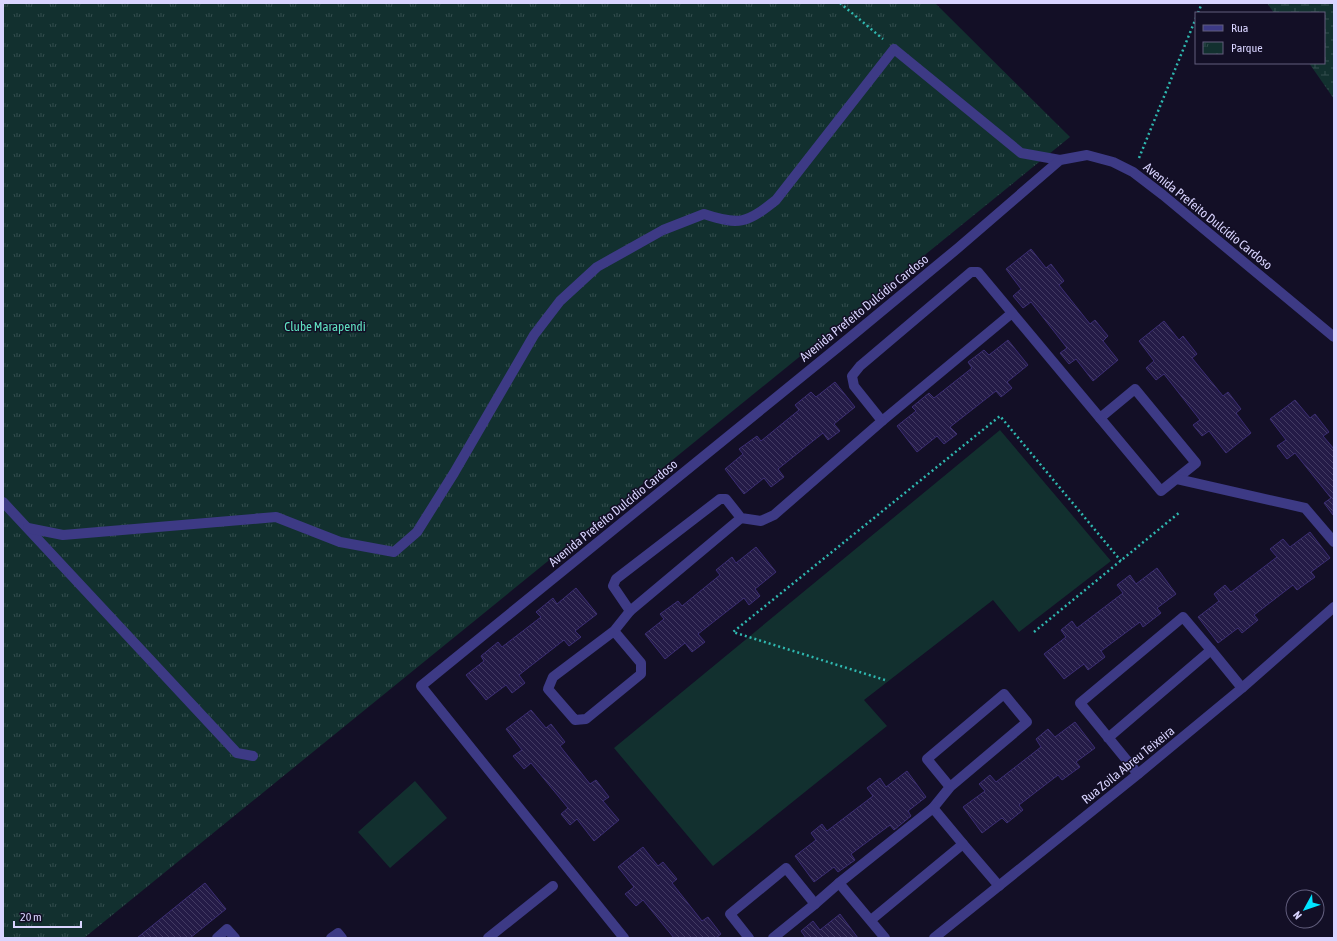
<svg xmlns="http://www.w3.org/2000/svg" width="1337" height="941" viewBox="0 0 1337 941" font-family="'Asap Condensed',sans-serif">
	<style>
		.grass { fill: #12302f }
		.wetland { fill: url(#wetland-marsh) }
		.park { fill: url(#park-tufts) }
		.building { fill: url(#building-back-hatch); stroke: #3b2d73 }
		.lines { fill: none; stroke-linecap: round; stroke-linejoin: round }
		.path { stroke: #2fb8b0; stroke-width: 2.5; stroke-dasharray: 2 3; stroke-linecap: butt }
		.minor { stroke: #3d3a85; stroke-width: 10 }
		.labels { text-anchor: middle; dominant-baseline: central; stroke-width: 3; stroke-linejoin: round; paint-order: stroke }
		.street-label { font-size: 13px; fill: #d9d4ff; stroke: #130f26 }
		.park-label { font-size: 13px; fill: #5fe0c0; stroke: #130f26 }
	</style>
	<defs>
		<pattern id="wetland-marsh" width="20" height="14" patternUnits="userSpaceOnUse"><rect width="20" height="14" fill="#12302f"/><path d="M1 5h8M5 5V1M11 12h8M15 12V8" fill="none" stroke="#344d4e"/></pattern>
		<pattern id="park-tufts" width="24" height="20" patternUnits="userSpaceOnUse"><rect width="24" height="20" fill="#12302f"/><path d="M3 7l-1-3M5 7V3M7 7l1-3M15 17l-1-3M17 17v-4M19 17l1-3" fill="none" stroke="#344d4e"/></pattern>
		<pattern id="building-back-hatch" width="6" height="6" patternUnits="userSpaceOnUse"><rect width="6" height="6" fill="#241b47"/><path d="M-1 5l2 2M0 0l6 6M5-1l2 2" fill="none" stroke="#433b63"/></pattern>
	</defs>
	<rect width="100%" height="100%" fill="#130f26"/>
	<g class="grass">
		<path d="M1000,430l111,131 -92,71 -26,-32 -129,100 23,26 -174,140 -99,-118z"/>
		<path d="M415,781l32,37 -57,50 -32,-36z"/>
	</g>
	<path class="wetland" d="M1267,3h67v96l-25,-36h15v-50h-50z"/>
	<path class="park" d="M3,3h932l135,134 -986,801h-81z"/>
	<g class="building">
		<path d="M1031,249l15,19 5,-4 13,17 -5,4 31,39 5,-4 13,16 -5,5 15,19 -25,21 -17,-22 -7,5 -9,-11 7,-5 -36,-46 -8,6 -10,-12 8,-7 -15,-20z"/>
		<path d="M1164,321l15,19 4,-4 14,18 -5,4 31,38 5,-4 13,17 -5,4 15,20 -25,20 -17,-22 -7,5 -9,-11 7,-5 -36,-46 -8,6 -10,-12 8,-7 -15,-20z"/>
		<path d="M1008,340l20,25 -21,17 5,6 -11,9 -5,-6 -46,36 7,7 -13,10 -7,-8 -20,16 -20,-26 19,-15 -4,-4 17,-14 5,5 38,-30 -4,-6 16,-12 5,5z"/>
		<path d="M835,382l20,25 -21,17 6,7 -12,9 -5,-7 -45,36 6,8 -13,10 -7,-9 -20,16 -19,-25 18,-15 -4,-5 18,-13 4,5 38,-31 -4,-5 16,-13 5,5z"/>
		<path d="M1295,400l15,18 5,-4 14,18 -6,4 11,13 -1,66 -9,-12 7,-5 -36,-45 -8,6 -10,-13 9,-6 -16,-21z"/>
		<path d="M1310,532l20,26 -19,14 4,5 -18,13 -4,-5 -39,30 4,5 -16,13 -4,-5 -20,15 -20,-26 21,-16 -5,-7 11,-9 6,7 46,-35 -7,-8 13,-10 7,8z"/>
		<path d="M756,547l20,25 -21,17 5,7 -11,9 -5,-7 -46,36 7,8 -13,10 -7,-9 -20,16 -20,-25 19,-15 -4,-5 18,-13 4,5 38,-31 -4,-5 16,-13 4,6z"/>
		<path d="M1157,568l19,26 -19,14 4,5 -18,14 -3,-5 -39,29 4,6 -17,13 -4,-6 -20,15 -20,-25 22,-17 -5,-7 11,-9 5,7 46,-35 -6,-8 13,-10 6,9z"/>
		<path d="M576,588l21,26 -22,17 6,6 -12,9 -5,-6 -45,35 6,8 -13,10 -6,-8 -20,15 -20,-25 18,-14 -3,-5 17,-14 4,5 39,-30 -5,-5 17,-14 4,6z"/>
		<path d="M531,710l15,18 5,-4 14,18 -5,4 30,38 6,-4 13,17 -6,4 16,19 -25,21 -17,-22 -7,6 -9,-11 7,-6 -37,-45 -7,6 -11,-13 9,-6 -16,-21z"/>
		<path d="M1075,722l20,26 -19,14 4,5 -18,13 -4,-5 -39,30 4,5 -16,13 -5,-5 -20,15 -19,-26 22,-16 -6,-7 11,-9 6,7 45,-35 -5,-8 12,-10 7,8z"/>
		<path d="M907,771l19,26 -18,14 3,5 -17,14 -4,-5 -39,29 4,6 -17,12 -4,-5 -20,15 -19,-26 21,-16 -5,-7 11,-9 5,7 46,-35 -6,-8 13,-10 6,9z"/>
		<path d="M643,847l15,19 5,-4 14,17 -5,4 30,38 6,-4 13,17 -5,4h-42l-31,-38 -7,6 -11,-12 9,-7 -16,-20z"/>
		<path d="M205,883l21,26 -36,29h-53z"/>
		<path d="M840,914l18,24h-52l-5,-7 12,-10 7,9z"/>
	</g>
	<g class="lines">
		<g class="path">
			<path d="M840,3l43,36"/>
			<path d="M1198,13l4,-10"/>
			<path d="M1139,158l57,-140"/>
			<path d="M1034,632l146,-120"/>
			<path d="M885,680l-152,-48 267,-216 121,145"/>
		</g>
		<g class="minor">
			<path d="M1012,313l-130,108 -28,-35 -2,-10 8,-10 111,-94h7l122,146"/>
			<path d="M1135,389l61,74 -35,28 -61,-73z"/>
			<path d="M1177,479l128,29 29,34"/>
			<path d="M3,502l234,251 16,3"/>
			<path d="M741,518l-111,93 -17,-25 3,-7 104,-80h6l15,19 20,3 13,-6 108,-94"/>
			<path d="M28,528l35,7 213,-18 64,25 54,10 23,-20 37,-59 80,-138 26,-34 37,-34 66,-37 41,-16c36,12 43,9 72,-14l118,-151 127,104 39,7"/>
			<path d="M614,631l27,32v11l-55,45 -11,1 -27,-31 5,-12 61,-46 16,-20"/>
			<path d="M1211,650l31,38"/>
			<path d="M1108,738l103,-88 -28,-33 -103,86 58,71"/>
			<path d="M933,808l17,-21 77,-65 -23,-28 -77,65 23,28"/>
			<path d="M963,844l36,42"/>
			<path d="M815,904l24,-21"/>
			<path d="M871,920l92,-76 -30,-36 -94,75 46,55"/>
			<path d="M217,938l10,-9 8,9"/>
			<path d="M331,938l7,-5 4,5"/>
			<path d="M488,938l65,-52"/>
			<path d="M624,938l-203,-252 427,-347 110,-91 102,-88 27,-5 26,7 20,10 30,23 171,142"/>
			<path d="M749,938l-19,-24 56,-46 29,36 -42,34"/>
			<path d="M934,938l204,-164 104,-86 92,-81"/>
		</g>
	</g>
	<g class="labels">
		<g class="street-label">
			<text transform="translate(1208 216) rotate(39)">Avenida Prefeito Dulcídio Cardoso</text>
			<text transform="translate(864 308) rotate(-39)">Avenida Prefeito Dulcídio Cardoso</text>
			<text transform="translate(613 513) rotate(-39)">Avenida Prefeito Dulcídio Cardoso</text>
			<text transform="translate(1128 765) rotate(-39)">Rua Zoila Abreu Teixeira</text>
		</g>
		<g class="park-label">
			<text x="325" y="326">Clube Marapendi</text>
		</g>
	</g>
	<rect width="1337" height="941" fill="none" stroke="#d9d4ff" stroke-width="8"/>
	<rect x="1195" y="12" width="130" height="52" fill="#130f26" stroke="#625e7d"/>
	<rect x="1203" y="25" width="20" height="6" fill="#3d3a85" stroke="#625e7d"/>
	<text x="1231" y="32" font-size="12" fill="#d9d4ff">Rua</text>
	<rect x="1203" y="42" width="20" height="12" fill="url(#park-tufts)" stroke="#625e7d"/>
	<text x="1231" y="52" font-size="12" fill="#d9d4ff">Parque</text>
	<g transform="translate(1305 909) rotate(230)"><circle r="19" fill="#130f26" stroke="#625e7d"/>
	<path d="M0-3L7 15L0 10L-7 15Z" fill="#00e5ff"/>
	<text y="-6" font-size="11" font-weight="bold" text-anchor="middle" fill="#d9d4ff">N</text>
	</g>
	<path d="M14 921v6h67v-6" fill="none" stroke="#d9d4ff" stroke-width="2"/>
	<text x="20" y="921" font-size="12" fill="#d9d4ff" stroke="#130f26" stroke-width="3" paint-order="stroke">20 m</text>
</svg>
